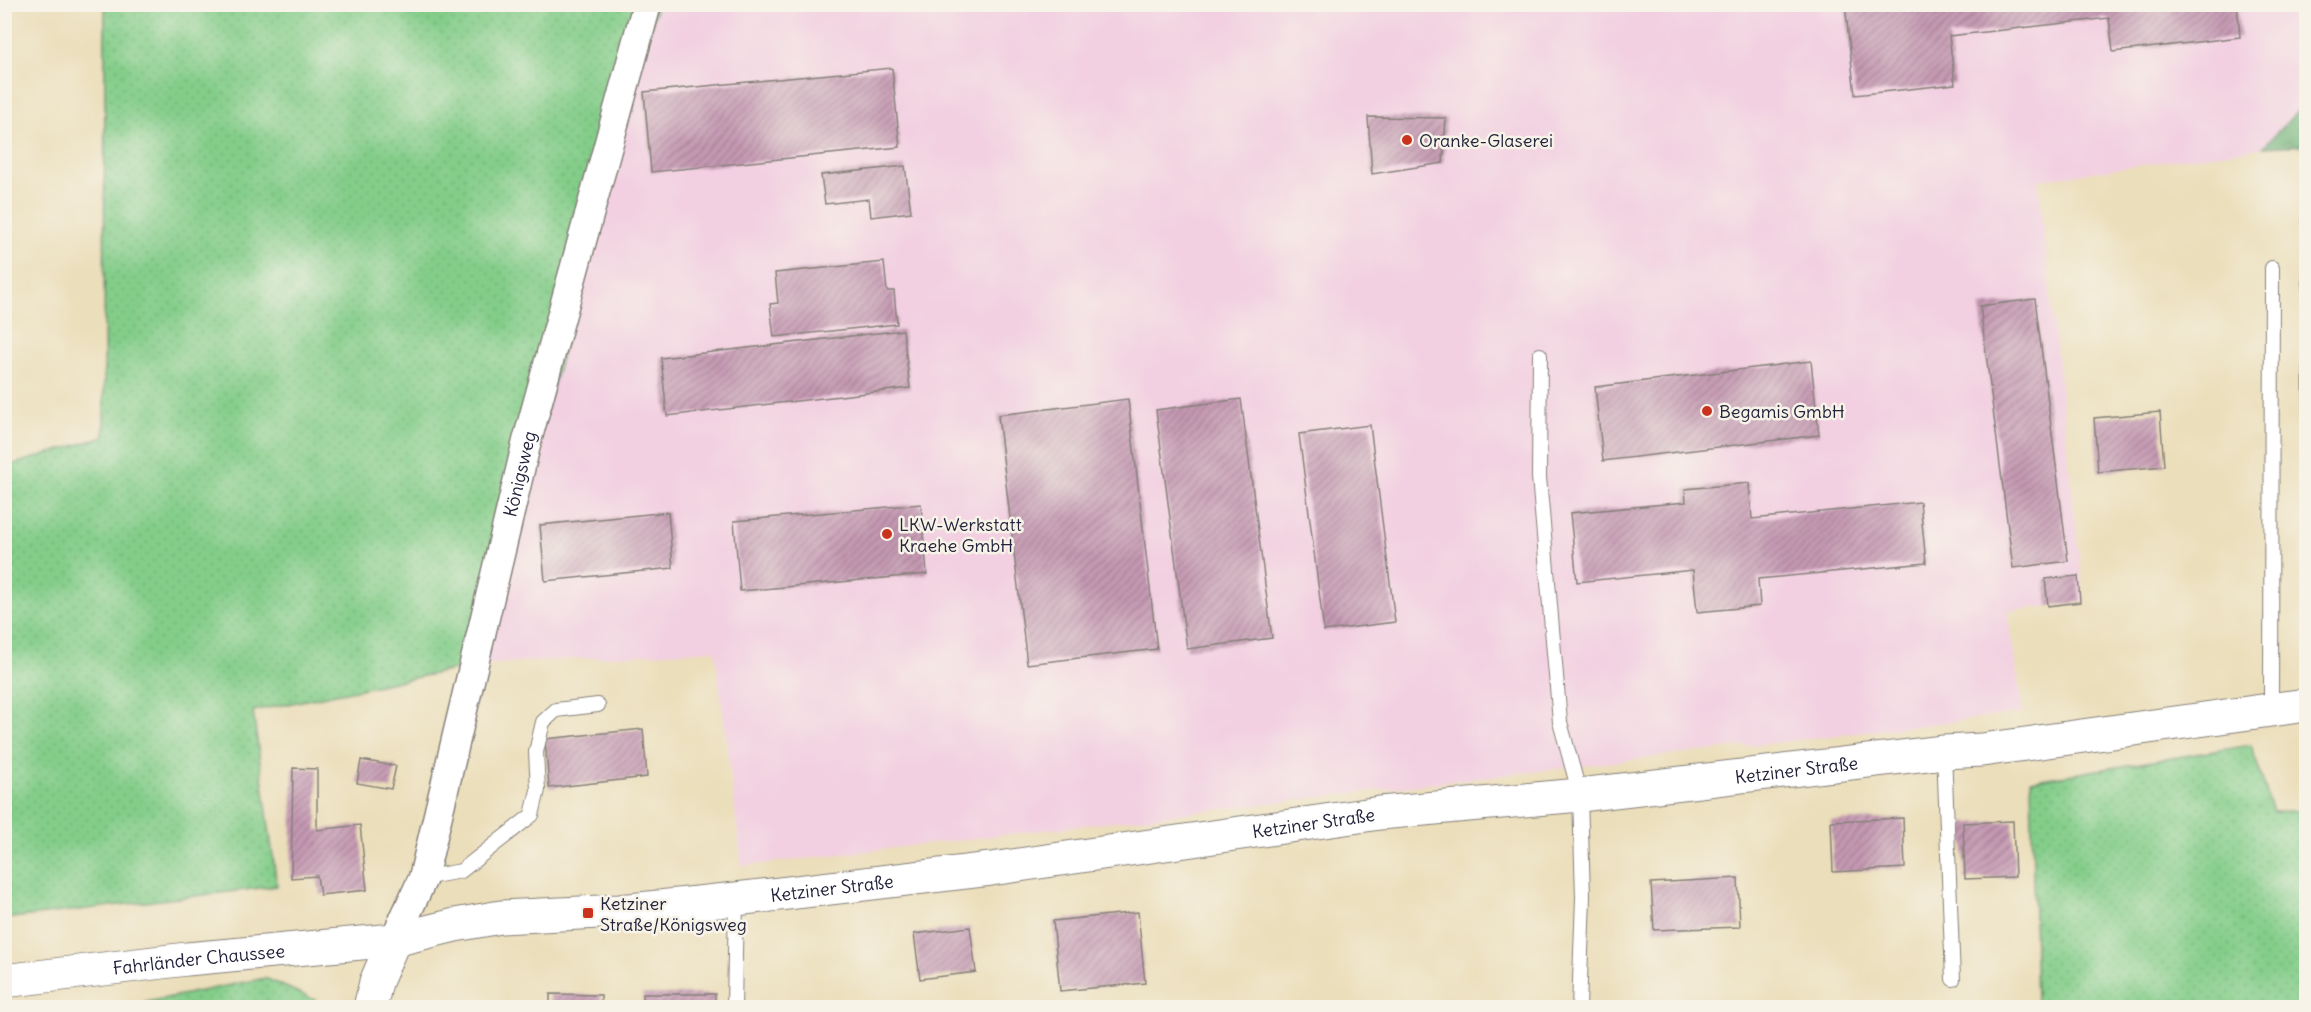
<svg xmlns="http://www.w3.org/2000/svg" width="2311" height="1012" viewBox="0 0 2311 1012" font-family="Delius,sans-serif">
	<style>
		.built { fill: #f2cfe1 }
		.grass { fill: url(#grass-dots); stroke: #527862; stroke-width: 1.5 }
		.forest { fill: url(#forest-crowns); stroke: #466958; stroke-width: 1.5 }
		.building { fill: url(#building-hatch) }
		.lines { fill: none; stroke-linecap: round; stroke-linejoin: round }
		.service-casing { stroke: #86807a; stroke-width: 16 }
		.minor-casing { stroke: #86807a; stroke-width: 31 }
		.tertiary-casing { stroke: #86807a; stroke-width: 35 }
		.service { stroke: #fff; stroke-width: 14 }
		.minor { stroke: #fff; stroke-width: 28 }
		.tertiary { stroke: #fff; stroke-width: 33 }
		.poi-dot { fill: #c8321e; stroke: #f7f3e8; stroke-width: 2 }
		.labels { text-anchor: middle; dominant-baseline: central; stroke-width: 5; stroke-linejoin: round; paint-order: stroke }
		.poi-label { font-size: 18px; fill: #22223b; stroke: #f7f3e8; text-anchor: start }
		.street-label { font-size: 18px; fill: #22223b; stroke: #f7f3e8 }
	</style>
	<defs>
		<pattern id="grass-dots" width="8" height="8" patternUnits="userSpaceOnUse" patternTransform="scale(1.5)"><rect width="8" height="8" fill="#83cd89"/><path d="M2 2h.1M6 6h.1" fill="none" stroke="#71b077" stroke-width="1.8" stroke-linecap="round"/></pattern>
		<pattern id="forest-crowns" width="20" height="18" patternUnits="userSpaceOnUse" patternTransform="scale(1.5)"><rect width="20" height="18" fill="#6ab075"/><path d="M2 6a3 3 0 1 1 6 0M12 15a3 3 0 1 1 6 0" fill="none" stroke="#578f61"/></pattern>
		<pattern id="building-hatch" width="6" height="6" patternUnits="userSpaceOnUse" patternTransform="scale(1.5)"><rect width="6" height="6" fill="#c599b2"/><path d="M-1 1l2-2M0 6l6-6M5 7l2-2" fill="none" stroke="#a07c92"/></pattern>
	</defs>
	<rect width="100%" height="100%" fill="#f7f3e8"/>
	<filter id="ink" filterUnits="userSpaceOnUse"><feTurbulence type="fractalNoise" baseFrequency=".0167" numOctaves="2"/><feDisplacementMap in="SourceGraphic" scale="12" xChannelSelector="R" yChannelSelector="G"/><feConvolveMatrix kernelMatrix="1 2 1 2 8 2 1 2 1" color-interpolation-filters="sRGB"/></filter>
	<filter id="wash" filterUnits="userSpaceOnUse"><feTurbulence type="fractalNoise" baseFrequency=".008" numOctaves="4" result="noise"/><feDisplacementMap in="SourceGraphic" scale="24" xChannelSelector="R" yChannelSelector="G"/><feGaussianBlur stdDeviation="1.35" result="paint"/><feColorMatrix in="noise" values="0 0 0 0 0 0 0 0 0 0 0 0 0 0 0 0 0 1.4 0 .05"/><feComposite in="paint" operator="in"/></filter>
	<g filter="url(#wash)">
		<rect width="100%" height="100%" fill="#ebdeba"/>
		<path class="built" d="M657,5h1649v97l-43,45 -225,33 46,422 -77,9 16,102 -1281,153 -27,-216 -238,15z"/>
		<g class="grass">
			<path d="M105,5h552l-180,660 -224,46 24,175 -272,33 -1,-452 100,-30z"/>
			<path d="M2251,745l22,67 33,-2v197h-270l-5,-226z"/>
			<path d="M265,978l50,22 4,7h-197z"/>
		</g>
		<path class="forest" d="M2306,102v43l-43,2z"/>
		<g id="blocks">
			<g class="building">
				<path d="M1845,4h392l3,33 -127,15 -4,-34 -160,18 6,48 -100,11z"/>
				<path d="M892,68l8,79 -249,25 -7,-80z"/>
				<path d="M1368,117l78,1 -3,45 -71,11z"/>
				<path d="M905,166l6,46 -40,5 -2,-18 -44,5 -4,-29z"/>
				<path d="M2302,177h4v305h-2z"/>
				<path d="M884,262l3,29h7l3,33 -123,13 -4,-33 8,-1 -3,-30z"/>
				<path d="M2035,299l33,262 -55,7 -33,-262z"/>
				<path d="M903,330l7,58 -243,28 -6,-58z"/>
				<path d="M1811,361l8,74 -216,26 -8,-74z"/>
				<path d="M1128,399l29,250 -130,15 -29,-249z"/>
				<path d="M1241,399l31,239 -85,11 -31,-239z"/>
				<path d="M2160,412l4,54 -66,6 -4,-54z"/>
				<path d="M1370,425l25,197 -71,9 -25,-197z"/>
				<path d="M1749,483l3,36 168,-17 6,61 -168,16 2,27 -63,6 -4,-42 -116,12 -7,-69 116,-11 -1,-13z"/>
				<path d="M921,504l6,70 -187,17 -6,-70z"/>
				<path d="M668,512l5,56 -128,13 -5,-56z"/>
				<path d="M2078,576l2,26 -32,4 -3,-27z"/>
				<path d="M643,729l4,48 -98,11 -4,-49z"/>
				<path d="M361,760l35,6 -5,23 -34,-6z"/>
				<path d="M293,768l24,1v61l43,-5 7,65 -47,5 -3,-19 -26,2z"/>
				<path d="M1903,818l2,50 -72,4 -2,-51z"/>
				<path d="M2013,821l2,56 -50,2 -2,-56z"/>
				<path d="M1738,878l2,49 -86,3 -3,-47z"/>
				<path d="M1138,912l7,71 -85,8 -7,-70z"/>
				<path d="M970,927l6,45 -56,7 -6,-45z"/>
				<path d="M550,994l51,1v13h-51z"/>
				<rect x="643" y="994" width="72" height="14"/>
			</g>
		</g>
	</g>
	<g filter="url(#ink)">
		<use href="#blocks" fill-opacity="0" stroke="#86807a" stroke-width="1.5"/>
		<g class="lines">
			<g class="service-casing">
				<g id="service">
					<path d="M1540,355l-1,122 21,245 20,73 3,102 -4,111"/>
					<path d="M2271,710l1,-442"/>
					<path d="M1944,752l9,227"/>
					<path d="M423,878l38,-7 71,-56 6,-25 -2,-38 7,-30 13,-12 42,-5"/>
					<path d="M734,1008l2,-109"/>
				</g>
			</g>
			<g class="minor-casing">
				<g id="minor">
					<path id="s1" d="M394,940l29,-62 104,-437 120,-437"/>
				</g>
			</g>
			<g class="tertiary-casing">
				<g id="tertiary">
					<path id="s2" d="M4,981l183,-22 207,-19 61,-15 46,-8 119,-6 116,-12 255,-30 389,-56 200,-18 364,-43 38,-2 324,-45"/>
					<path d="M370,1008l6,-26 18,-42"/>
				</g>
			</g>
			<use href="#service" class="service"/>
			<use href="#minor" class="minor"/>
			<use href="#tertiary" class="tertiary"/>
		</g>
	</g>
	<g class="poi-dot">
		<circle cx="1407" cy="140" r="6"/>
		<circle cx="1707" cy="411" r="6"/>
		<circle cx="887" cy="534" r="6"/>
		<rect x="582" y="907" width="12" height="12" rx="3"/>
	</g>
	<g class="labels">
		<g class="poi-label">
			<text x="1419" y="140">Oranke-Glaserei</text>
			<text x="1719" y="411">Begamis GmbH</text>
			<text x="899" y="524">LKW-Werkstatt<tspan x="899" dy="21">Kraehe GmbH</tspan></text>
			<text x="600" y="903">Ketziner<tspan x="600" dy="21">Straße/Königsweg</tspan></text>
		</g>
		<g class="street-label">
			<text stroke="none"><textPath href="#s1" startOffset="484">Königsweg</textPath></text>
			<text stroke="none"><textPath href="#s2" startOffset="1806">Ketziner Straße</textPath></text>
			<text stroke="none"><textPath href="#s2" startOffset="1320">Ketziner Straße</textPath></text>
			<text stroke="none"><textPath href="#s2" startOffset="834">Ketziner Straße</textPath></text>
			<text stroke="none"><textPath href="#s2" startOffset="196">Fahrländer Chaussee</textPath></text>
		</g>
	</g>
	<rect width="2311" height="1012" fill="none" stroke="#f7f3e8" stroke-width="24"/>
</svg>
